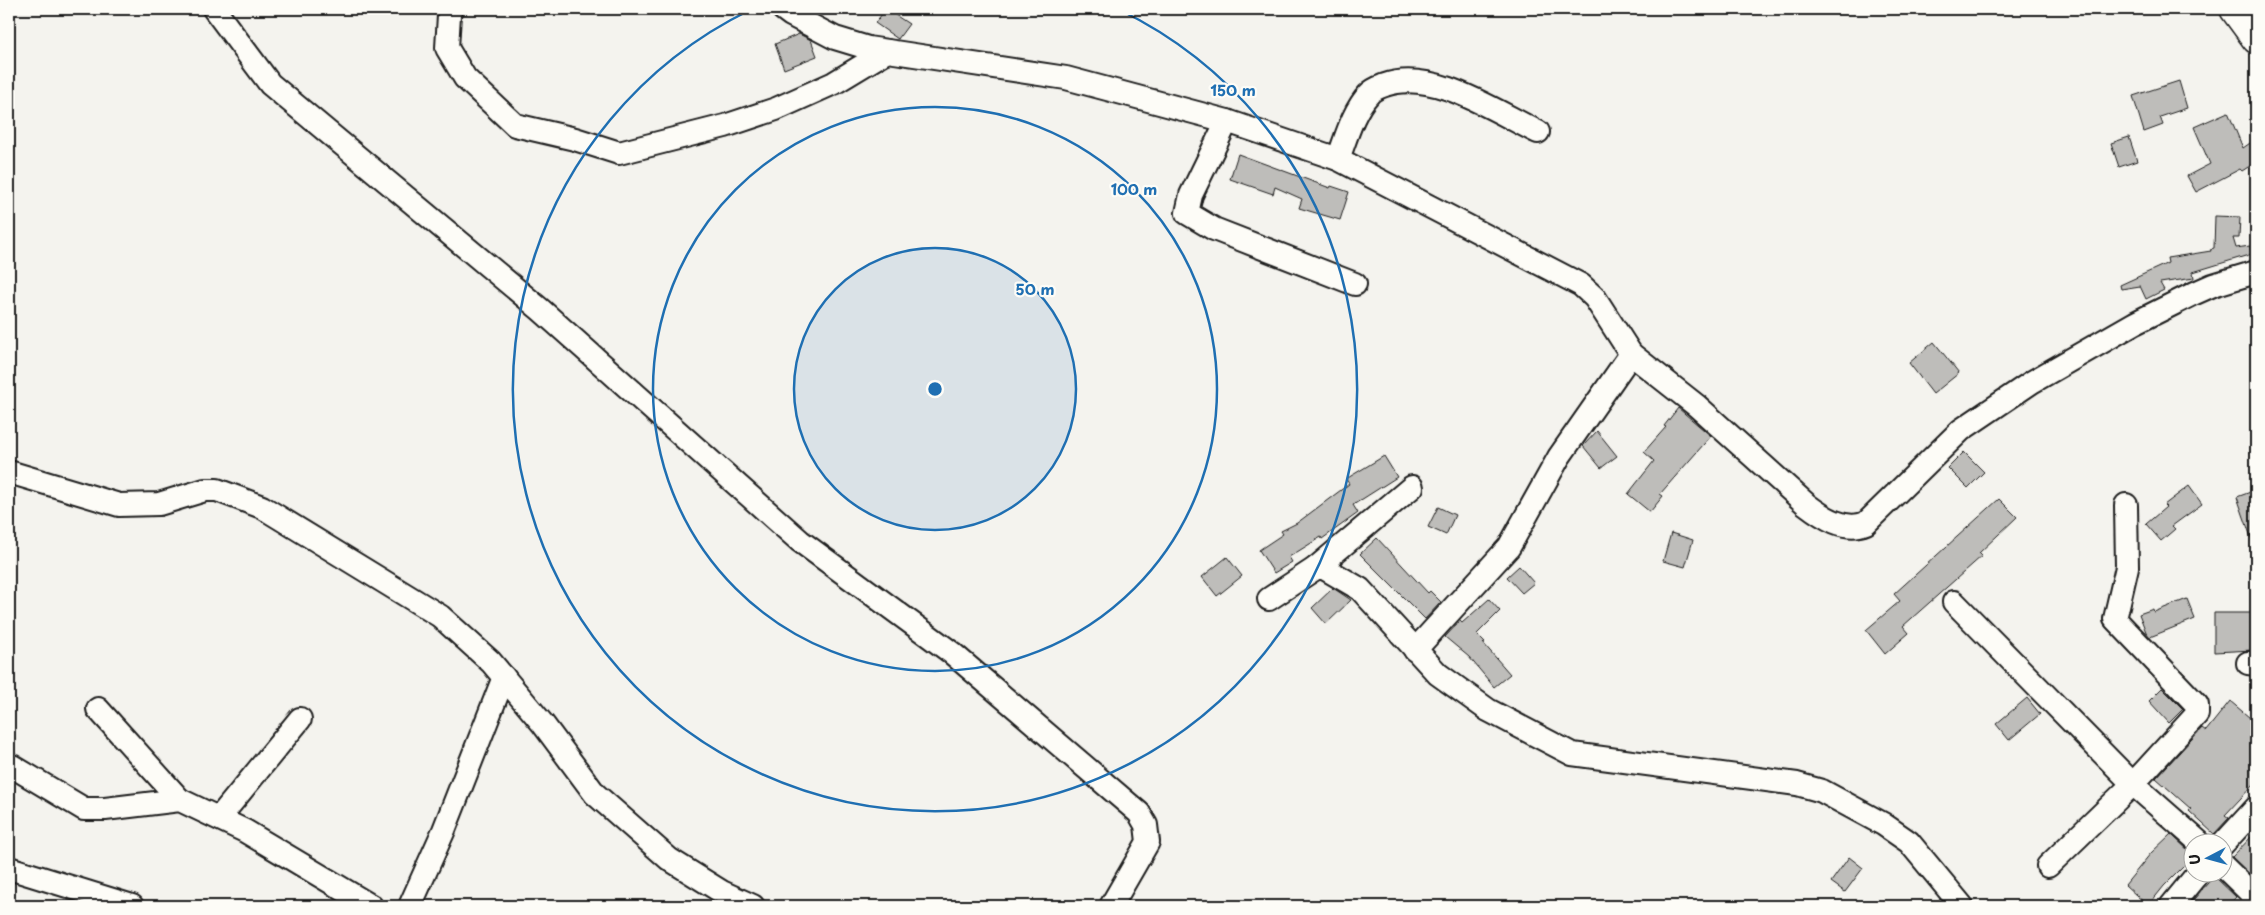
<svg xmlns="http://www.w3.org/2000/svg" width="2265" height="915" viewBox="0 0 2265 915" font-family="'Playpen Sans',sans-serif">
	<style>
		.building { fill: #bebdba; stroke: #1c1c1c }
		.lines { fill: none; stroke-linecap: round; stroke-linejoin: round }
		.street-casing { stroke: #1c1c1c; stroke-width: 26 }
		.highway-casing { stroke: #1c1c1c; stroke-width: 31 }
		.street { stroke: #fdfcf7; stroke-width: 22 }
		.highway { stroke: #fdfcf7; stroke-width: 28 }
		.ring { fill: none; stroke: #1f6fb2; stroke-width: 2.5 }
		.centre { fill: #1f6fb2; stroke: #fdfcf7; stroke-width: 2.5 }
		.ring-label { font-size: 15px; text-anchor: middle; font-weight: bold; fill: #1f6fb2; stroke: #fdfcf7; stroke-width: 4.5; stroke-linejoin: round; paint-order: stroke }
	</style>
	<rect width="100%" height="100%" fill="#f4f3ee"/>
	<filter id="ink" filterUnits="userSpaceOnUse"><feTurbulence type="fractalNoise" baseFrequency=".02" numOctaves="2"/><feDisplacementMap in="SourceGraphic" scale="10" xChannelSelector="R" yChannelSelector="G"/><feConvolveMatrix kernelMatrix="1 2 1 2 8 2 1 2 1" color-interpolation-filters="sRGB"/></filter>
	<g filter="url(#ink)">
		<g class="building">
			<path d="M886,9l23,15 -11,15 -23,-16z"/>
			<path d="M799,34l12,6 6,16 -33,13 -9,-25z"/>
			<path d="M2179,81l8,27 -27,9 3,8 -19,7 -11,-36z"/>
			<path d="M2228,112l15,36 13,-9v23l-14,9 -2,-2 -44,23 -9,-16 23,-12 -16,-37z"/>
			<path d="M2129,137l8,24 -18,6 -8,-24z"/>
			<path d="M1238,154l92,34 1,-2 18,6 -9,28 -41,-12 3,-9 -27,-12 -2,7 -43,-15z"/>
			<path d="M2215,216l25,1 -1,21h-6l3,10 14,-2 2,8 -59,18 1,6 -34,5 4,7 -18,9 -6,-13 -19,3 -1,-4 48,-22 -1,-5 44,-7 -1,-2 4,-1z"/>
			<path d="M1934,342l25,31 -26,21 -24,-31z"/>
			<path d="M1678,408l33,28 -51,58 3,2 -13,16 -22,-18 26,-33 -10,-9 22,-25 -2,-1z"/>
			<path d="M1597,431l20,25 -16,12 -18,-22z"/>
			<path d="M1964,452l20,20 -16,16 -20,-20z"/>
			<path d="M1384,456l13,21 -44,28 5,8 -36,26 -1,-2 -32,20 3,5 -18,11 -15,-23 24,-16 -2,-3 16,-8 52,-39 -3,-5z"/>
			<path d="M2189,486l13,18 -30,22 3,3 -14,12 -15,-17 20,-17 -2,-2z"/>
			<path d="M2256,490v56h-2l-17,-49z"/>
			<path d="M1999,499l18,18 -38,36 3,3 -79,70 6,7 -24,21 -19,-24 34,-29 -6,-7z"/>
			<path d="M1438,507l17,8 -9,20 -18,-8z"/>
			<path d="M1671,533l22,7 -8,27 -22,-6z"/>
			<path d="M1377,538l51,55 2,-2 11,11 -16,17 -65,-65z"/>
			<path d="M1227,557l15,19 -25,20 -15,-19z"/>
			<path d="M1519,566l15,17 -12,10 -15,-16z"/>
			<path d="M1333,588l18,12 -25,24 -14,-16z"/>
			<path d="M1489,599l11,12 -23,23 8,8 -2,1 27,31 -16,13 -25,-30 -24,-20 15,-16 2,2z"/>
			<path d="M2187,599l8,20 -45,18 -4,-5 -7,-18 14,-5 1,3z"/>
			<path d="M2214,613h39v37l-39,2z"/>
			<path d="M2162,688l21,21 -14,14 -20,-22z"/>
			<path d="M2027,698l13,16 -31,26 -13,-16z"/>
			<path d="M2230,701l26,22v59l-31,33 4,3 -15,16 -25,-23 2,-2 -35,-31 46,-50 4,3z"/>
			<path d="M2256,832v44l-2,2 -22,-21z"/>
			<path d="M2171,834l21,20v4l-28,28 -16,20 -23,-21 26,-32z"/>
			<path d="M1849,857l14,11 -18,24 -14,-10z"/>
			<path d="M2214,876l22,21 -8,9h-40z"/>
		</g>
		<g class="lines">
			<g class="street-casing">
				<g id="street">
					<path d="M214,9l56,75 271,226 259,231 152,112 187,160 7,12 2,17 -37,64"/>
					<path d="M451,9l-2,6 -2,33 18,30 50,47 60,14 44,14 106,-27 51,-17 58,-26 53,-32"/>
					<path d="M783,9l8,6 44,23 33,10 198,30 161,43 111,38 243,126 14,13 36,56"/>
					<path d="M1227,121l-36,74 -4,18 27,16 141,55"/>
					<path d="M1338,159c8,-21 15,-48 31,-65 4,-5 11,-7 16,-9 48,-17 111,27 153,47"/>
					<path d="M9,472l110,33 40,-1 46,-14h12l45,17 178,109 51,46 52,62 52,70 74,65 53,33 31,14"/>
					<path d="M1316,568l96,-81"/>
					<path d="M1269,599l47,-31h8l36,21 78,85 50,36 84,44 225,30 25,7 61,33 26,18 53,64"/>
					<path d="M1954,602l179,182 66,58"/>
					<path d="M1415,650l94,-103 50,-90 72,-103 66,52 109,98c17,13 39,28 60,19l95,-93 71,-48 103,-59 60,-30 18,-8 43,-13"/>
					<path d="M2248,663l8,1"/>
					<path d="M98,709l82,91"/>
					<path d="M12,766l72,43h21l75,-9 65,31 126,75"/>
					<path d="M219,818l81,-99"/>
					<path d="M2222,845l34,-37"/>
					<path d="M2222,865l34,33"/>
					<path d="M2048,866l85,-82 64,-70v-9l-82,-86 12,-52 -1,-62"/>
					<path d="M9,868l123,38"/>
					<path d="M410,906l34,-76 60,-153"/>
					<path d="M2171,906l28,-34"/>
				</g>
			</g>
			<g class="highway-casing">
				<path id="highway" d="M2234,9l22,30"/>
			</g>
			<use href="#street" class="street"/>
			<use href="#highway" class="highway"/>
		</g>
	</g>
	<circle cx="935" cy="389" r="141" fill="#1f6fb2" fill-opacity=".12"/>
	<g class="ring">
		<circle cx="935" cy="389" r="141"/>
		<circle cx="935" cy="389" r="282"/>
		<path d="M1120 10A422 422 0 1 1 750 10"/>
	</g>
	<circle cx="935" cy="389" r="8" class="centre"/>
	<g class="ring-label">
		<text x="1233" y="96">150 m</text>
		<text x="1134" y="195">100 m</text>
		<text x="1035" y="295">50 m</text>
	</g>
	<rect width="2265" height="915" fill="none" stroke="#fdfcf7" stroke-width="30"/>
	<rect x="15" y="15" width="2235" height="885" fill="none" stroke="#1c1c1c" stroke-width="2" filter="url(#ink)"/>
	<g transform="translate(2208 858) rotate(264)"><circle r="24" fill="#fdfcf7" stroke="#a3a29f"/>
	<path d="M0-4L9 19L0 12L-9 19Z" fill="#1f6fb2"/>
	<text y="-8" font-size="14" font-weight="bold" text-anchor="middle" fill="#1c1c1c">U</text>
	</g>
</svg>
